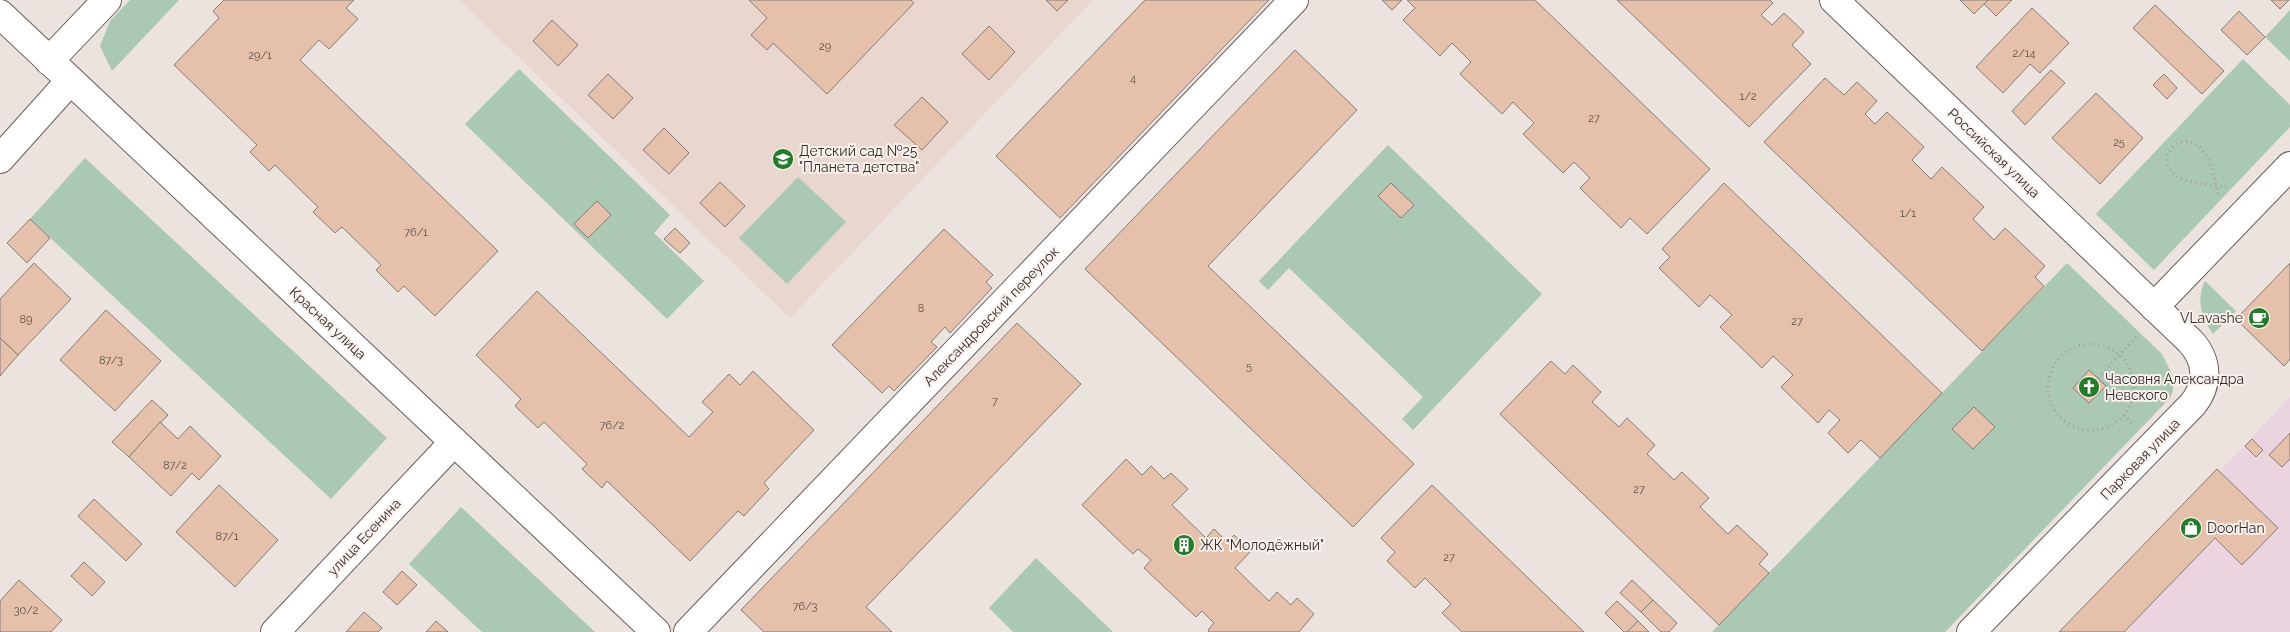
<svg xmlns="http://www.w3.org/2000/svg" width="2290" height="632" viewBox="0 0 2290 632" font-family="Raleway,sans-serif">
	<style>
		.built { fill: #e8d6cf }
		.industrial { fill: #ead4e0 }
		.green { fill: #aac8b4 }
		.building { fill: #e5c0ab; stroke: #857d79 }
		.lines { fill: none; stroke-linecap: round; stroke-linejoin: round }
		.minor-casing { stroke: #675e5b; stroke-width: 30 }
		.path { stroke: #a59d9a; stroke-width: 3; stroke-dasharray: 1 4; stroke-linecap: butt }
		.minor { stroke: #fff; stroke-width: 28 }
		.labels { text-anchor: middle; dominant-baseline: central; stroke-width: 4; stroke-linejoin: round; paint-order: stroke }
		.number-label { font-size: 11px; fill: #5d514a }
		.poi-label { font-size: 14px; fill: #302c2a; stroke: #faf0ec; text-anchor: start }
		.street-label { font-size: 14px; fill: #302c2a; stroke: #faf0ec }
	</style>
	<rect width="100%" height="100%" fill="#ece2de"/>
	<path class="built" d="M459,0h634l-303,318z"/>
	<path class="industrial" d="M2290,397v235h-231l158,-163 3,2z"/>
	<g class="green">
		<path d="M130,0h49l-67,71 -12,-25 10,-25z"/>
		<path d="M2290,10v51l-25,-24z"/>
		<path d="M2243,59l47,46v22l-136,143 -58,-56z"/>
		<path d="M519,69l151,146 -16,18 50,48 -37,38 -202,-195z"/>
		<path d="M1388,145l154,149 -129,136 -11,-11 21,-22 -134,-129 -21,22 -9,-9z"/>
		<path d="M85,158l302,280 -56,61 -301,-280z"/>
		<path d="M798,177l48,45 -59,62 -48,-46z"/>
		<path d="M2067,263l95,91 11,22v15l-3,7 -225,234h-233z"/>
		<path d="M2205,281l31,30 -23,23c-12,-17 -17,-34 -8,-53z"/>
		<path d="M461,507l134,125h-113l-73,-68z"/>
		<path d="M1036,558l77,74h-100l-24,-24z"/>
	</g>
	<g class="building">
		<path d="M224,0h130l-8,8 12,11 -29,30 -10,-9 -19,20 198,191 -63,65 -31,-30 -6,6 -22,-22 5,-5 -39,-38 -7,6 -22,-21 5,-5 -43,-42 -6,6 -19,-19 7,-7 -83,-80 45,-47 -6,-7z"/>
		<path d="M749,0h162l3,3 -87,91 -54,-51 -6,7 -16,-15 16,-17z"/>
		<path d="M1046,0h22l-11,11z"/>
		<path d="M1145,0h124l-209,218 -64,-62z"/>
		<path d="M1382,0h20l-10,10z"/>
		<path d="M1407,0h128l175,169 -63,65 -17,-16 -9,10 -41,-40 10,-10 -16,-16 -11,11 -40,-39 11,-11 -21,-21 -11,12 -42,-40 11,-12 -19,-19 -12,13 -37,-36 12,-12z"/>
		<path d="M1617,0h153l3,3 -12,12 11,10 12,-12 20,19 -12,13 19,19 -62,63z"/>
		<path d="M1960,0h28l-14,14z"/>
		<path d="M1988,0h24l-16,16 -12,-12z"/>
		<path d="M2271,0h18l-9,9z"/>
		<path d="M2155,5l69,66 -22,23 -69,-66z"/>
		<path d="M2032,8l37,35 -29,30 -10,-9 -27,29 -27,-26z"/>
		<path d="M2239,11l26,26 -18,18 -26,-25z"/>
		<path d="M552,20l26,25 -20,21 -25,-25z"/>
		<path d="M989,26l26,26 -26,28 -27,-26z"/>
		<path d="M1295,50l62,60 -149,156 206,198 -61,63 -268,-258z"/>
		<path d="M2051,70l14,13 -40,42 -13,-14z"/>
		<path d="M608,74l25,24 -20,21 -25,-24z"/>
		<path d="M2164,74l13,14 -10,11 -14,-14z"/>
		<path d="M1825,78l19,17 13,-13 20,19 -12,13 10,10 12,-12 37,35 -12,13 19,19 11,-12 42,40 -11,12 21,21 11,-12 40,38 -10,11 9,9 -62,65 -218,-209z"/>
		<path d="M2096,93l47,45 -43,46 -48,-46z"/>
		<path d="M922,97l26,25 -26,28 -28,-25z"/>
		<path d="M664,128l25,25 -20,21 -26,-24z"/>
		<path d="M720,182l25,24 -20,21 -25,-24z"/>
		<path d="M1391,183l23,22 -13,13 -23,-22z"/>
		<path d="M1724,183l218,210 -62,65 -19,-18 -13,13 -20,-20 12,-13 -11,-10 -11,13 -37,-36 12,-12 -20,-19 -11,12 -42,-41 12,-12 -22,-20 -11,12 -40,-39 11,-11 -8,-8z"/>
		<path d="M597,201l14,14 -23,23 -14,-14z"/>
		<path d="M30,219l20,19 -23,25 -20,-20z"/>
		<path d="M675,228l15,15 -10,10 -16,-14z"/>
		<path d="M944,229l49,46 -7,7 6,6 -42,45 -5,-6 -14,15 6,5 -43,44 -5,-5 -7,7 -50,-48z"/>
		<path d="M34,263l37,36 -53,56 -18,-17v-39z"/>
		<path d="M2290,263v96l-6,7 -48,-47z"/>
		<path d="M537,291l152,146 24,-25 -11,-10 27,-28 11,11 13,-14 61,59 -50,53 5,6 -25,27 -6,-5 -48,50 -83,-80 -5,7 -20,-19 5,-5 -43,-42 -6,6 -23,-22 6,-7 -45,-44z"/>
		<path d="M106,310l55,51 -46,50 -55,-51z"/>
		<path d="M1017,323l64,61 -215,223 26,25h-128l-23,-22z"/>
		<path d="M0,338l18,17 -18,21z"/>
		<path d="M1551,361l14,13 8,-9 28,27 -9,10 27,25 8,-9 28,27 -8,9 27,26 8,-8 27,26 -9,9 28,27 9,-9 31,29 -9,10 10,9 -50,52 -219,-211z"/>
		<path d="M2089,370l17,16 -17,17 -16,-15z"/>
		<path d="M152,400l16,15 -39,42 -17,-15z"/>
		<path d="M1974,407l21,20 -22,22 -21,-20z"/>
		<path d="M160,422l18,17 12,-13 31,30 -22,24 -7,-7 -21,23 -42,-39z"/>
		<path d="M2290,433v26l-8,8 -13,-12z"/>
		<path d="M2252,439l11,11 -7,7 -11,-11z"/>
		<path d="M1126,459l16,16 9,-9 13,13 7,-6 17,16 -16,16 34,33 8,-9 13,13 7,-7 17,16 -16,17 34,33 8,-9 14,13 6,-7 17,16 -15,18h-90l-1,-2 6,-7 -12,-12 -6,6 -52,-49 7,-8 -13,-11 -5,5 -51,-49z"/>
		<path d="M2217,469l61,59 -36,37 -27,-27 -91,94h-65z"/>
		<path d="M219,485l59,55 -43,47 -59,-55z"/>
		<path d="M1432,485l152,147h-122l-20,-19 9,-9 -26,-26 -10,10 -28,-27 8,-9 -14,-14z"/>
		<path d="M94,499l48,45 -16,17 -48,-45z"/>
		<path d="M84,562l21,20 -13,14 -21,-20z"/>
		<path d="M402,571l15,14 -20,20 -14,-13z"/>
		<path d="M19,580l43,40 -11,12h-51v-31z"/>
		<path d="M1632,580l21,20 -12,12 -21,-19z"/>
		<path d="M1653,600l24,23 -8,9h-8l-20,-20z"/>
		<path d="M1617,601l21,20 -11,11h-3l-19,-19z"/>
		<path d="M364,612l18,16 -4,4h-32z"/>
		<path d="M436,621l12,11h-22z"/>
		<path d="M1638,621l11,11h-22z"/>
	</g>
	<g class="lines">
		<g class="minor-casing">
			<g id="minor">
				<path d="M1834,0l356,341c18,19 19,43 3,63l-222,228"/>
				<path d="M0,14l656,618"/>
				<path d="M49,61l58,-61"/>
				<path d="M0,159l70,-78"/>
				<path d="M2154,307l136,-141"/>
				<path d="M275,632l179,-190"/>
				<path d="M688,632l606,-632"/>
			</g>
		</g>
		<g class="path">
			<path d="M2218,194c-3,-14 -6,-32 -15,-43 -19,-25 -50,5 -29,23 12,10 37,11 52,13"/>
			<circle cx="2091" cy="387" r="43"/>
			<path d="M2098,378l38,-41"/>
			<path d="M2124,415l8,9"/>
		</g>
		<use href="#minor" class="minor"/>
	</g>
	<defs>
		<g id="school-disc" transform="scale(1.125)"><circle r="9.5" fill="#247b29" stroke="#faf0ec"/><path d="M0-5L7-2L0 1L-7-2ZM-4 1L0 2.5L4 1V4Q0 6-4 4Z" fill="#fff"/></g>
		<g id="cafe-disc" transform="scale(1.125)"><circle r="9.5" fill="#247b29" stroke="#faf0ec"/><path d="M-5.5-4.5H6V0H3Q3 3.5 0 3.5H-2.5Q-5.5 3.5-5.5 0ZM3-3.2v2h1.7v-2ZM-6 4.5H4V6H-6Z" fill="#fff"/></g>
		<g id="church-disc" transform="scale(1.125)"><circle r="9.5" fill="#247b29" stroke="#faf0ec"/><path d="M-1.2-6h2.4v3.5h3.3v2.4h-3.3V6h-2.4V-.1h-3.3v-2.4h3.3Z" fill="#fff"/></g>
		<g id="shop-disc" transform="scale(1.125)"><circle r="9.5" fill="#247b29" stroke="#faf0ec"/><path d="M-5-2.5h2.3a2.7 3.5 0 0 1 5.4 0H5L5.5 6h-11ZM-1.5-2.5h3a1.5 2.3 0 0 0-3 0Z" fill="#fff"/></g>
		<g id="building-disc" transform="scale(1.125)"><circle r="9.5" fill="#247b29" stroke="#faf0ec"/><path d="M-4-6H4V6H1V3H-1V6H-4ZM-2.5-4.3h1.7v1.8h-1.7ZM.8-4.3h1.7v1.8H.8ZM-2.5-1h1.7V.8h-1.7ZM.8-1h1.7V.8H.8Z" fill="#fff"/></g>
	</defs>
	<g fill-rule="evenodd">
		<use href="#school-disc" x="783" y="159"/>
		<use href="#cafe-disc" x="2259" y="318"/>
		<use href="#church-disc" x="2089" y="387"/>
		<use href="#shop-disc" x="2191" y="528"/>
		<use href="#building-disc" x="1184" y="545"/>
	</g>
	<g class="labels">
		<g class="number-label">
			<text x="825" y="46">29</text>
			<text x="2024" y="53">2/14</text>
			<text x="260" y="55">29/1</text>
			<text x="1133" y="78">4</text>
			<text x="1748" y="96">1/2</text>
			<text x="1594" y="118">27</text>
			<text x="2119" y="142">25</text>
			<text x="1908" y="213">1/1</text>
			<text x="416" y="232">76/1</text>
			<text x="921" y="308">8</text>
			<text x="26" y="319">89</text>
			<text x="1797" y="321">27</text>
			<text x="111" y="360">87/3</text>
			<text x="1249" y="366">5</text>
			<text x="995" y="401">7</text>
			<text x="612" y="425">76/2</text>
			<text x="175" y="465">87/2</text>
			<text x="1639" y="489">27</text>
			<text x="227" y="536">87/1</text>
			<text x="1449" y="557">27</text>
			<text x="805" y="606">76/3</text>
			<text x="26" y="610">30/2</text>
		</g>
		<g class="poi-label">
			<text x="799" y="151">Детский сад №25<tspan x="799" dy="16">"Планета детства"</tspan></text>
			<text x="2243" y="318" text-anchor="end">VLavashe</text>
			<text x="2105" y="379">Часовня Александра<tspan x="2105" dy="16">Невского</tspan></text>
			<text x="2207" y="528">DoorHan</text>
			<text x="1200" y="545">ЖК "Молодёжный"</text>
		</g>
		<g class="street-label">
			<text transform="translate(1994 153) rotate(44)">Российская улица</text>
			<text transform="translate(991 316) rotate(-46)">Александровский переулок</text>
			<text transform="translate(328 323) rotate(43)">Красная улица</text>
			<text transform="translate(2140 459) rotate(-46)">Парковая улица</text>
			<text transform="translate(364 537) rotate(-47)">улица Есенина</text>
		</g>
	</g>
</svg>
